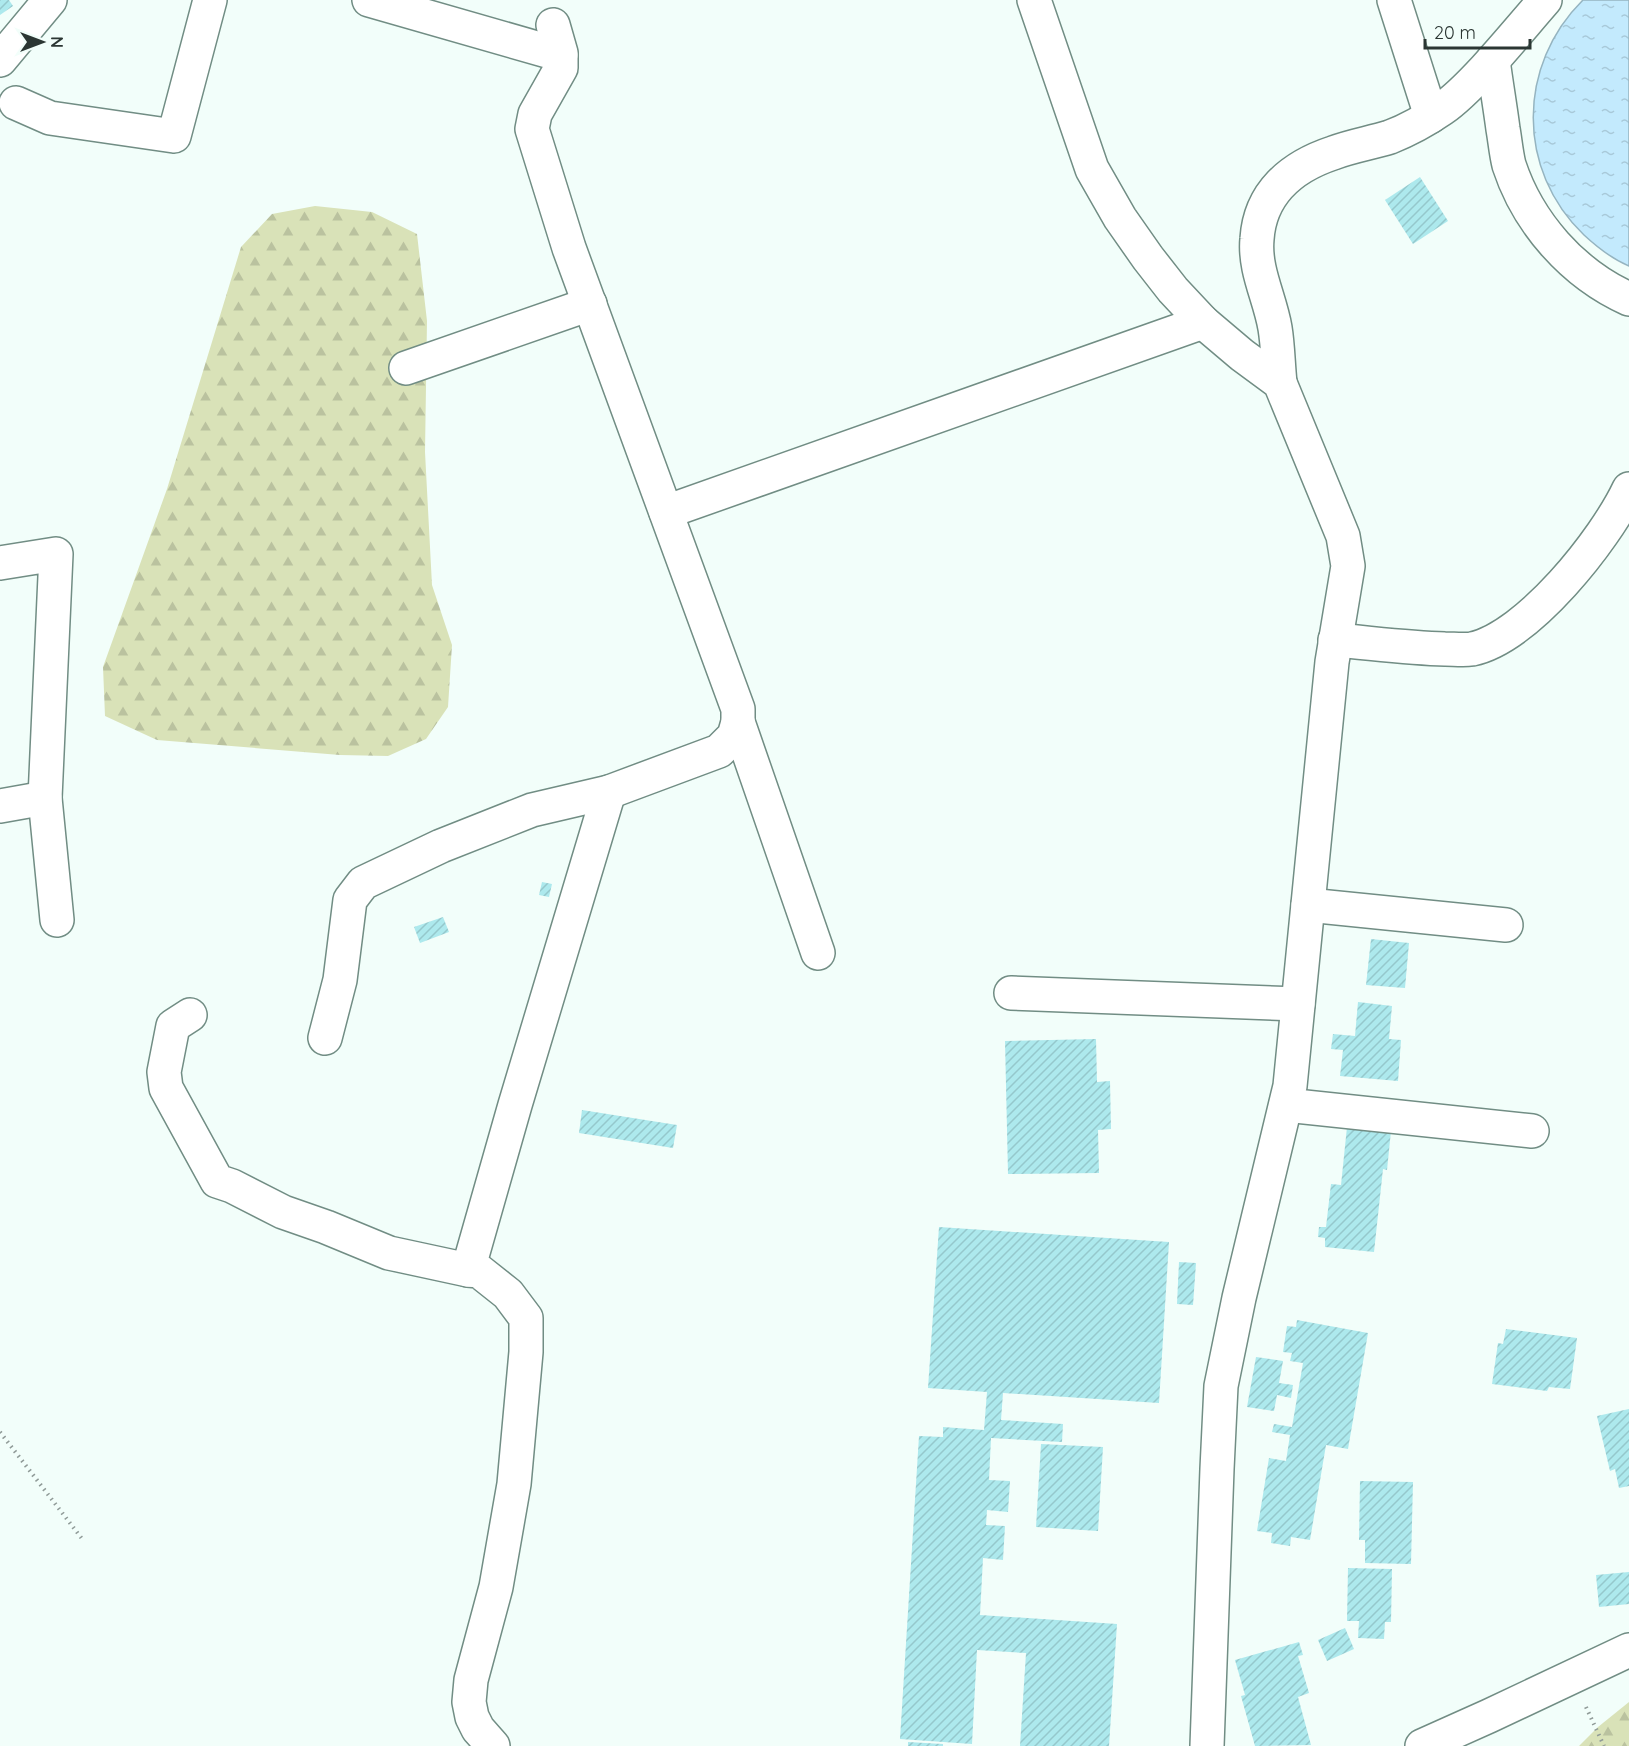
<svg xmlns="http://www.w3.org/2000/svg" width="1629" height="1746" viewBox="0 0 1629 1746" font-family="Quicksand,sans-serif">
	<style>
		.forest { fill: url(#forest-firs) }
		.water { fill: url(#water-ripples); stroke: #95b4c0; stroke-width: 1.5 }
		.building { fill: url(#building-hatch) }
		.lines { fill: none; stroke-linecap: round; stroke-linejoin: round }
		.minor-casing { stroke: #718d84; stroke-width: 36 }
		.path { stroke: #909b98; stroke-width: 4; stroke-dasharray: 1.5 4.5; stroke-linecap: butt }
		.minor { stroke: #fff; stroke-width: 33 }
	</style>
	<defs>
		<pattern id="forest-firs" width="22" height="20" patternUnits="userSpaceOnUse" patternTransform="scale(1.5)"><rect width="22" height="20" fill="#d9e2b8"/><path d="M5 1l3.5 6h-7zM16 11l3.5 6h-7z" fill="#bac29f"/></pattern>
		<pattern id="water-ripples" width="26" height="14" patternUnits="userSpaceOnUse" patternTransform="scale(1.5)"><rect width="26" height="14" fill="#c3eafd"/><path d="M2 4q2-2 4 0t4 0M15 11q2-2 4 0t4 0" fill="none" stroke="#a8c9d9"/></pattern>
		<pattern id="building-hatch" width="6" height="6" patternUnits="userSpaceOnUse" patternTransform="scale(1.5)"><rect width="6" height="6" fill="#ade9ed"/><path d="M-1 1l2-2M0 6l6-6M5 7l2-2" fill="none" stroke="#95c8cc"/></pattern>
	</defs>
	<rect width="100%" height="100%" fill="#f2fefa"/>
	<g class="forest">
		<path d="M315,206l57,6 45,22 10,87 -2,131 7,133 20,60 -4,62 -22,32 -38,17 -48,-1 -183,-15 -52,-24 -2,-49 64,-178 74,-242 31,-33z"/>
		<path d="M1629,1702v44h-50l19,-19z"/>
	</g>
	<path class="water" d="M1583,0h46v266c-17,-7 -32,-19 -45,-31 -68,-65 -67,-170 -1,-235z"/>
	<g class="building">
		<path d="M0,0h9l4,6 -13,9z"/>
		<path d="M1420,177l28,44 -35,23 -28,-44z"/>
		<path d="M542,882l10,2 -3,13 -10,-2z"/>
		<path d="M443,917l6,15 -29,11 -6,-16z"/>
		<path d="M1371,939l38,4 -4,45 -39,-3z"/>
		<path d="M1358,1002l34,4 -3,33 12,1 -3,41 -58,-5 3,-26 -12,-1 2,-15 22,2z"/>
		<path d="M1096,1039l1,43 13,-1 1,48 -13,1 1,43 -91,1 -3,-133z"/>
		<path d="M582,1110l95,15 -4,23 -94,-15z"/>
		<path d="M1347,1127l44,4 -4,39 -4,-1 -9,83 -49,-5v-9l-7,-1 1,-10h7l5,-43 10,1z"/>
		<path d="M939,1227l230,15 -10,161 -156,-10 -2,27 62,4 -1,18 -71,-4 -2,42 21,1 -2,31 -21,-2 -1,15 19,1 -2,34 -20,-2 -3,57 137,9 -8,122h-89l6,-93 -49,-3 -5,94 -72,-5 19,-303 24,1v-10l41,3 3,-38 -59,-4z"/>
		<path d="M1179,1262l17,1 -3,42 -16,-1z"/>
		<path d="M1297,1320l71,13 -20,116 -22,-4 -16,95 -19,-3 -1,9 -19,-3 1,-10 -15,-2 12,-73 17,3 4,-26 -18,-3 2,-8 18,3 11,-64 -13,-2 2,-8 -9,-1 4,-26 9,1z"/>
		<path d="M1506,1329l71,9 -7,51 -21,-2 -2,4 -55,-7 6,-41 5,1z"/>
		<path d="M1256,1357l27,4 -4,22 14,2 -2,13 -14,-3 -3,16 -27,-4z"/>
		<path d="M1629,1409v77l-10,2 -4,-19 -5,2 -13,-55z"/>
		<path d="M1041,1444l62,3 -5,84 -62,-4z"/>
		<path d="M1360,1481l53,1 -2,82 -46,-1v-23h-6z"/>
		<path d="M1348,1568l44,1 -1,53h-6l-1,17 -26,-1 1,-17h-12z"/>
		<path d="M1629,1572v32l-30,3 -3,-32z"/>
		<path d="M1345,1628l9,21 -27,12 -9,-21z"/>
		<path d="M1299,1642l4,13 -5,1 11,37 -11,4 13,48 -56,1 -14,-50 4,-1 -10,-35z"/>
		<path d="M908,1742l35,2v2h-35z"/>
	</g>
	<g class="lines">
		<g class="minor-casing">
			<g id="minor">
				<path d="M369,0l192,55"/>
				<path d="M1034,0l58,169 28,49 28,40 25,32 30,32 39,33 38,28 63,153 5,30 -16,96 -42,424 -51,212 -18,88 -4,83 -10,277"/>
				<path d="M1394,0l37,116"/>
				<path d="M0,60l50,-60"/>
				<path d="M1493,60c3,23 7,46 10,69 2,11 3,24 6,36 19,58 64,109 120,134"/>
				<path d="M16,103l34,15 124,18 36,-136"/>
				<path d="M406,368l184,-64"/>
				<path d="M1280,383c-2,-18 -2,-37 -5,-55 -5,-30 -21,-58 -18,-89 3,-46 34,-72 76,-86 18,-7 38,-10 57,-16 18,-7 36,-17 52,-28 16,-11 30,-26 43,-40 21,-23 40,-46 60,-69"/>
				<path d="M666,512l537,-190"/>
				<path d="M0,563l56,-9 -11,244 12,122"/>
				<path d="M1335,640c36,3 73,8 110,9 8,0 19,1 27,0 56,-12 133,-109 157,-160"/>
				<path d="M738,722l80,231"/>
				<path d="M0,806l45,-8"/>
				<path d="M1308,905l198,20"/>
				<path d="M1011,993l287,11"/>
				<path d="M190,1015l-17,11 -9,46 2,16 51,93 15,5 51,26 43,15 63,26 79,17"/>
				<path d="M325,1038l15,-58 10,-80 13,-17 78,-37 91,-36 77,-18 110,-41 15,-15 4,-14v-13l-169,-461 -37,-119 3,-15 26,-46v-15l-8,-28"/>
				<path d="M1286,1105l246,26"/>
				<path d="M493,1746l-15,-17 -6,-12 -3,-15 2,-22 25,-93 18,-103 12,-132v-34l-18,-24 -29,-23 -11,-1 47,-165 94,-313"/>
				<path d="M1422,1746l67,-30 140,-66"/>
			</g>
		</g>
		<g class="path">
			<path d="M0,1432l83,108"/>
			<path d="M1586,1707l18,39"/>
		</g>
		<use href="#minor" class="minor"/>
	</g>
	<g transform="translate(42 42) rotate(90)" stroke="#f2fefa" stroke-width="4.5" paint-order="stroke">
	<path d="M0-4.5L10 22L0 15L-10 22Z" fill="#2b3633"/>
	<text y="-9" font-size="16" font-weight="bold" text-anchor="middle" fill="#2b3633">N</text>
	</g>
	<path d="M1425 39v9h105v-9" fill="none" stroke="#2b3633" stroke-width="3"/>
	<text x="1434" y="39" font-size="18" fill="#2b3633" stroke="#f2fefa" stroke-width="4.5" paint-order="stroke">20 m</text>
</svg>
